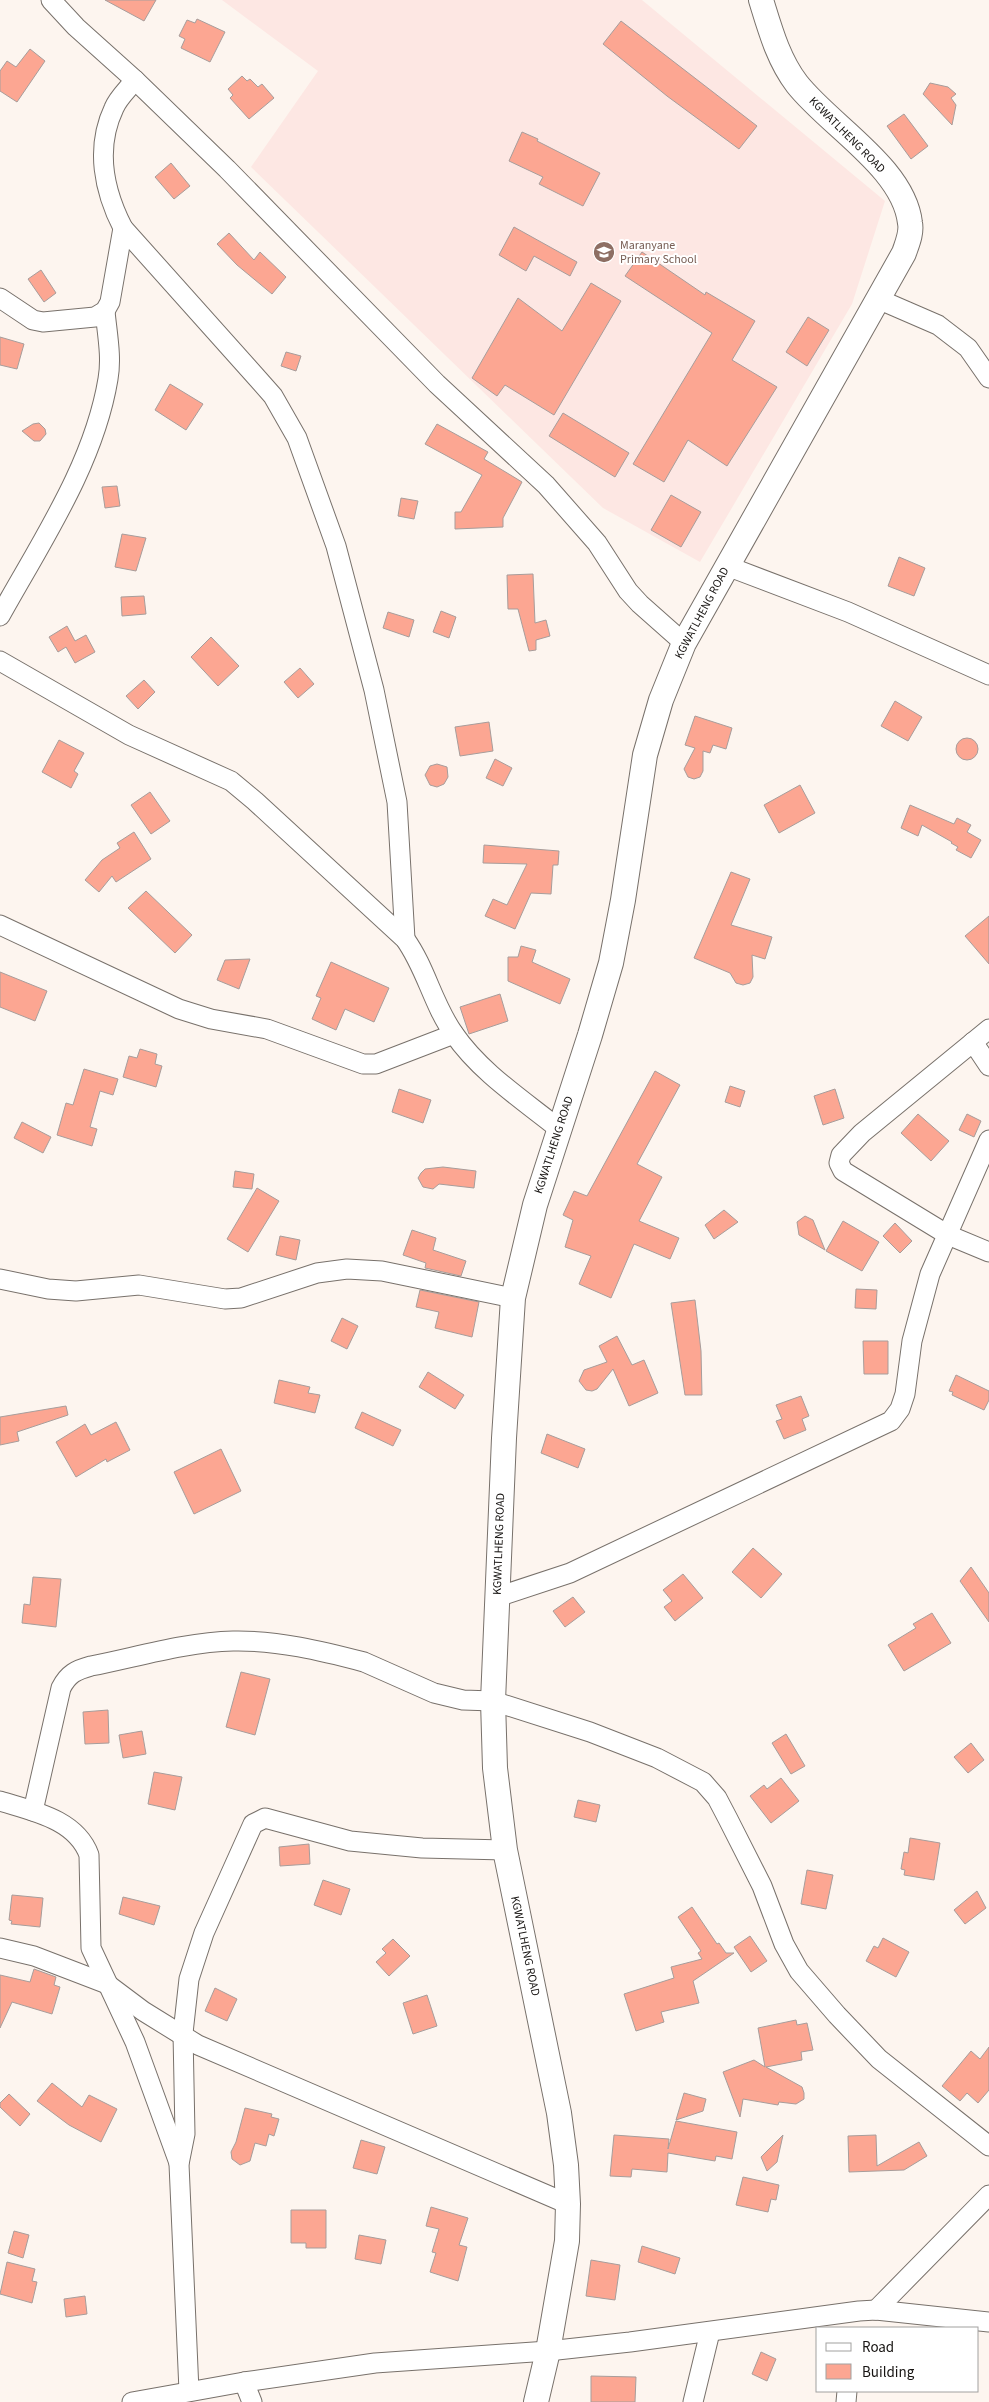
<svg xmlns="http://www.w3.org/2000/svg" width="989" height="2402" viewBox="0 0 989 2402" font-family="'Source Sans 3',sans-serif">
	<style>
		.industrial { fill: #fde7e3 }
		.building { fill: #fca692; stroke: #a79d9b }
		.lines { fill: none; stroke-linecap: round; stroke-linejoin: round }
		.minor-casing { stroke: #78716b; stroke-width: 21 }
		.tertiary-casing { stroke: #78716b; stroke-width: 26 }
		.minor { stroke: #fff; stroke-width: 19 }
		.tertiary { stroke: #fff; stroke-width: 24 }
		.labels { text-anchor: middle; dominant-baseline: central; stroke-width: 4; stroke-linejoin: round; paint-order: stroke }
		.street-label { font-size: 12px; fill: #171412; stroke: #fff }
		.education-label { font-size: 12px; fill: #785e54; stroke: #fff; text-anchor: start }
	</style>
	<rect width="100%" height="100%" fill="#fdf5ef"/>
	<path class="industrial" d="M222,0h420l243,201 -33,103 -152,258 -97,-54 -352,-341 67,-96z"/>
	<g class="building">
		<path d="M105,0h51l-12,21z"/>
		<path d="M197,19l28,13 -15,30 -29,-14 4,-9 -6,-3 8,-16 8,3z"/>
		<path d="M621,21l136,105 -18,23 -72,-53 -64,-52z"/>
		<path d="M30,49l15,12 -28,41 -17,-11v-20l7,-10 9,6z"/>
		<path d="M242,76l5,5 3,-2 8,8 4,-3 12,14 -25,21 -19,-21 3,-3 -5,-6z"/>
		<path d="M930,83l18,4 8,7 -5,4 5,7 -4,20 -29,-31z"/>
		<path d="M904,114l24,32 -17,13 -24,-33z"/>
		<path d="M522,132l16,7 -1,2 63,32 -17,33 -44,-22 4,-7 -34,-16z"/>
		<path d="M171,163l19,23 -16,13 -19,-22z"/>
		<path d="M514,227l63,35 -7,14 -36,-20 -8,15 -27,-16z"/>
		<path d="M229,233l25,27 6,-8 26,25 -14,17 -35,-29 -20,-21z"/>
		<path d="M642,252l63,43 1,-3 49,29 -23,39 45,27 -50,79 -39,-26 -24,42 -31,-18 79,-131 -87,-57z"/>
		<path d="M41,270l15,23 -12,9 -16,-23z"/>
		<path d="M591,283l30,18 -67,114 -49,-30 -8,11 -25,-18 46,-80 44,33z"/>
		<path d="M808,317l21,13 -22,36 -21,-14z"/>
		<path d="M0,337l24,7 -7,25 -17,-4z"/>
		<path d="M286,352l15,4 -5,15 -15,-5z"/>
		<path d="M170,384l33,20 -17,26 -31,-20z"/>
		<path d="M563,413l66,40 -14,24 -66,-41z"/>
		<path d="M39,423l6,6 1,5 -6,7h-6l-12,-10 11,-7z"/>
		<path d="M437,424l51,28 -4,7 38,23 -19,36v9l-48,2v-17h6l21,-37 -57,-31z"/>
		<path d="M117,486l3,20 -15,2 -3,-21z"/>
		<path d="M671,495l30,17 -20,35 -30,-17z"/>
		<path d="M401,498l17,3 -4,18 -16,-3z"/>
		<path d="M122,534l24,4 -10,33 -21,-4z"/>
		<path d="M899,557l26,11 -11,28 -26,-10z"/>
		<path d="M533,574l2,49 11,-3 4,16 -14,4v10l-7,1 -11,-42h-10l-1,-34z"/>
		<path d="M144,596l2,18 -24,2 -1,-19z"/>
		<path d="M441,611l15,6 -7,21 -16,-6z"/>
		<path d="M388,612l26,8 -5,17 -26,-9z"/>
		<path d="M67,626l8,15 11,-6 9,17 -20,11 -9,-16 -8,5 -9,-15z"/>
		<path d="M211,637l28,29 -21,20 -27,-29z"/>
		<path d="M300,668l14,16 -16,14 -14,-16z"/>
		<path d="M144,680l11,12 -17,17 -12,-13z"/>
		<path d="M895,701l27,16 -14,24 -27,-15z"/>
		<path d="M695,716l37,12 -6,21 -13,-4 -3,8 -7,-2v20l-3,6 -6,2 -6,-2 -4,-8 11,-21 -10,-3z"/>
		<path d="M489,722l4,29 -33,5 -5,-29z"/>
		<circle cx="967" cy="749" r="11"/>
		<path d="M59,740l25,13 -10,18 4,3 -7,14 -29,-16z"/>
		<path d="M495,759l17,9 -9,18 -17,-8z"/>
		<path d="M437,764l10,3 1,10 -4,7 -7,3 -7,-2 -5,-10 5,-9z"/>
		<path d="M800,785l15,28 -36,20 -15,-28z"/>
		<path d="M150,792l20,29 -19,13 -20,-29z"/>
		<path d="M910,805l44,19 3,-6 14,7 -4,7 14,8 -10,18 -15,-8 2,-3 -7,-4 1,-1 -30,-17 -4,11 -17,-8z"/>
		<path d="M134,832l17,27 -35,23 -4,-6 -13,16 -14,-12 17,-20 18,-12 -3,-5z"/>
		<path d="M484,845l75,6 -1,14h-5l-2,29 -20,-1 -16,36 -30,-13 8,-17 14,6 20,-41 -44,-1z"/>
		<path d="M731,872l19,7 -19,46 41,12 -7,22 -13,-4 1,22 -3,6 -7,2 -7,-2 -6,-10 -36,-15z"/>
		<path d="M146,891l46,44 -17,18 -47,-45z"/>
		<path d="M989,916v48l-24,-28z"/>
		<path d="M521,946l15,4 -4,12 38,17 -10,25 -52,-23v-24h10z"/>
		<path d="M250,959l-11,30 -22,-9 8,-20z"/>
		<path d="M331,962l58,26 -15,34 -29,-13 -9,21 -24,-11 9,-21 -5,-2z"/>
		<path d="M0,972l47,19 -12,30 -35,-14z"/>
		<path d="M500,994l8,27 -39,13 -9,-27z"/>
		<path d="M140,1049l17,5 -2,10 7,2 -6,21 -33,-10 6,-21 8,2z"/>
		<path d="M84,1069l34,10 -5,16 -13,-4 -10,36 7,2 -5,17 -35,-11 9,-32 7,2z"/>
		<path d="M655,1071l25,14 -43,79 25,13 -23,44 40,17 -9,21 -36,-15 -23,54 -32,-14 12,-28 -26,-9 8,-27 -10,-5 11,-24 13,5z"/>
		<path d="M730,1086l15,5 -5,16 -15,-5z"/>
		<path d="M399,1089l32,11 -8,23 -31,-11z"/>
		<path d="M835,1089l9,29 -21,7 -9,-29z"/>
		<path d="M918,1114l31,27 -18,20 -30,-28z"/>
		<path d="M967,1114l14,7 -7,16 -15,-7z"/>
		<path d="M22,1122l29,15 -8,16 -29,-15z"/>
		<path d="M443,1167l33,4 -2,17 -35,-4 -6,5 -10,-2 -5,-9 3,-5 4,-4z"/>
		<path d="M235,1171l19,3 -2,15 -19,-2z"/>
		<path d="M257,1188l22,13 -31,51 -21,-13z"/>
		<path d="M724,1210l14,12 -24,17 -9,-14z"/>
		<path d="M805,1216l8,4 12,30 -26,-15 -2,-13z"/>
		<path d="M843,1221l36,21 -17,29 -36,-20z"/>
		<path d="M895,1223l17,18 -12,12 -17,-17z"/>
		<path d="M412,1230l24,8 -3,12 33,11 -5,15 -36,-8 1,-5 -23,-8z"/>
		<path d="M280,1236l20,4 -4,20 -20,-5z"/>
		<path d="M856,1289l21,1 -1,19 -21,-1z"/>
		<path d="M420,1290l59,12 -7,35 -37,-9 4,-16 -23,-5z"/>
		<path d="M695,1300l6,51 1,44h-17l-14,-92z"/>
		<path d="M342,1318l16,8 -11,23 -16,-8z"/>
		<path d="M617,1336l15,29 12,-5 14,33 -29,13 -16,-37 -16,20 -5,2 -6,-1 -7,-9 5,-11 23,-8 -8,-16z"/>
		<path d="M863,1341h25v33h-24z"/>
		<path d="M428,1372l36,23 -9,14 -36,-22z"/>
		<path d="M956,1375l33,16v9l-5,10 -32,-15 1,-3 -4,-1z"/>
		<path d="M279,1380l31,7 -2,6 12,2 -5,18 -41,-10z"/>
		<path d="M801,1396l8,20 -7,3 4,11 -22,9 -8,-18 6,-2 -6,-14z"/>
		<path d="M66,1406l2,9 -51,17 2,9 -19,4v-28z"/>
		<path d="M362,1412l39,18 -8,16 -38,-18z"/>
		<path d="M116,1422l14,28 -23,12 -1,-3 -30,18 -20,-35 29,-18 6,11z"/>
		<path d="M547,1434l38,15 -7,19 -37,-15z"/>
		<path d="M221,1449l20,42 -47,23 -20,-42z"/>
		<path d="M753,1548l29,26 -21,24 -29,-26z"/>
		<path d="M971,1567l18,26v29l-29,-41z"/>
		<path d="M683,1574l20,24 -28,23 -11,-14 8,-6 -9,-11z"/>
		<path d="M33,1577l28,2 -5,48 -34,-4 2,-19 6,1z"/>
		<path d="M573,1597l12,15 -20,15 -12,-16z"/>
		<path d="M932,1613l19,30 -47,28 -16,-26 28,-17 -3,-4z"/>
		<path d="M241,1672l29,7 -15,56 -29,-8z"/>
		<path d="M108,1710l1,33 -24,1 -2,-32z"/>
		<path d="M142,1731l4,23 -23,4 -4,-23z"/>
		<path d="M786,1734l19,32 -14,8 -19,-31z"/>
		<path d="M971,1743l13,17 -16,13 -14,-16z"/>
		<path d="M154,1772l28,5 -7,33 -27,-6z"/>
		<path d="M781,1778l18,23 -28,22 -21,-27 14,-11 3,4z"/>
		<path d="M578,1800l22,5 -4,17 -22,-5z"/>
		<path d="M910,1838l30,5 -6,37 -30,-5 1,-5 -4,-1 3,-17 4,1z"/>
		<path d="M309,1844l1,20 -30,2 -1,-19z"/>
		<path d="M807,1870l26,5 -7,34 -25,-5z"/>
		<path d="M323,1880l27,9 -9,26 -27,-10z"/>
		<path d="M977,1891l9,17 -21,16 -11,-14z"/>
		<path d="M12,1895l31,3 -3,29 -29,-3 1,-3 -3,-1z"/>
		<path d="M123,1897l37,9 -6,19 -35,-11z"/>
		<path d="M692,1907l25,37 2,-1 7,10h8l-41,28 6,22 -38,9 3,10 -28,9 -12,-37 50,-16 -3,-11 31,-8 -4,-6 3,-2 -23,-34z"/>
		<path d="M750,1936l17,25 -16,11 -17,-25z"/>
		<path d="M883,1938l26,14 -13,25 -30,-16 8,-15 4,2z"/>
		<path d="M393,1939l17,17 -21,20 -13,-14 10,-9 -4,-4z"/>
		<path d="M34,1969l22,8 -2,8 6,2 -8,27 -40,-12 -12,26v-53l30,7z"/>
		<path d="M215,1988l22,11 -10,22 -22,-10z"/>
		<path d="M427,1995l10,31 -24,8 -10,-31z"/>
		<path d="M796,2020l1,5 10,-2 6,27 -12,2 1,8 -36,7 36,20 2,6v6l-8,5 -17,-2 -1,3 -35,-6 -3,18 -17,-45 31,-12 11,7 -7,-39z"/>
		<path d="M989,2047v43l-11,13 -11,-10 -7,8 -18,-15 29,-35 9,8z"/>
		<path d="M52,2083l30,24 7,-12 28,14 -16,33 -32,-17 -32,-24z"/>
		<path d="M684,2093l22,6 -3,12 -27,9z"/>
		<path d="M9,2094l21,20 -10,12 -20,-19v-4z"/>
		<path d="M245,2108l27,6 -1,3 8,2 -5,17 -5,-2 -3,12 -11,-3 -5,18 -10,4 -8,-6 -1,-7 5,-10z"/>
		<path d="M676,2121l61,11 -5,27 -16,-3 -1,5 -47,-8 -1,19 -35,-3 -1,8 -21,-1 4,-41 55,4 -1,10z"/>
		<path d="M783,2135l-6,27 -10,9 -6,-14z"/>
		<path d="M876,2135l1,31 42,-24 8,14 -23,14 -55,2 -1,-36z"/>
		<path d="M361,2140l24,7 -8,27 -24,-6z"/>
		<path d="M743,2177l36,8 -3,15 -5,-1 -3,13 -32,-7z"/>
		<path d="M431,2207l37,11 -9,27 8,2 -9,34 -28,-9 6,-19 -4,-1 7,-23 -13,-3z"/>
		<path d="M291,2210h35v38h-20v-5h-15z"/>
		<path d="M14,2231l15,4 -6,23 -15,-5z"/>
		<path d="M359,2235l27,5 -5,24 -26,-5z"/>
		<path d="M642,2246l38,12 -5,16 -37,-12z"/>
		<path d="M591,2260l29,5 -5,35 -29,-4z"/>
		<path d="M7,2262l28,7 -3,12 5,1 -5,21 -32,-9z"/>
		<path d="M85,2296l2,18 -21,3 -2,-18z"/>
		<path d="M761,2352l15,7 -9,22 -15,-7z"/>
		<path d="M591,2376l45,1 -1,25h-44z"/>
	</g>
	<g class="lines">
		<g class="minor-casing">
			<g id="minor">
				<path d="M51,0l25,27 59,53 92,89 210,215 109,101 51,58 31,48 12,13 44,39"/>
				<path d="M135,80c-7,9 -17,18 -21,28 -19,40 -10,83 9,120l135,151 15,17 24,42 39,108 38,144 23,112 8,137"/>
				<path d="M0,298l33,22 10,2 52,-5 10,-6 5,-9 13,-74"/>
				<path d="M878,299l60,26 30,23 21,30"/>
				<path d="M727,566l121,46 141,63"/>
				<path d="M0,616c41,-74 94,-152 108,-237 4,-22 -1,-46 -3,-68"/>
				<path d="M0,661l129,74 102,46 24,20 150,138c21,29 28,66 49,95 26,38 69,66 105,95"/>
				<path d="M0,925l179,84 32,10 56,10 96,35h13l78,-30"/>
				<path d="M989,1029l-127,104 -21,22 -2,8 4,8 105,64 41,17"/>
				<path d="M973,1042l16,24"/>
				<path d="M0,1279l48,10 28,2 63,-6 86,14 16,-1 76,-25 30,-4 35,2 131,27"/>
				<path d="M497,1597l73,-24 321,-152 9,-12 5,-15 7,-53 18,-67 59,-134"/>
				<path d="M0,1801c32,10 76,18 89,54l2,93 44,94 44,121"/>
				<path d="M33,1811l28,-123c7,-14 15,-18 30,-22 46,-9 95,-24 142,-25 44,-1 89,10 131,21l70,31 29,7 30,1 97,31 67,26 46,24 14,16 11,21 34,67 22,58 15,27 38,44 42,44 110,87"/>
				<path d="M0,1948l34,8 73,28 36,27 55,34 370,159"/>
				<path d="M876,2310l113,-115"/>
				<path d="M244,2382l8,20"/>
				<path d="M189,2391l-10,-227 6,-30 -2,-101 6,-54 15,-46 49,-109 12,-6 85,23 72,7 83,2"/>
				<path d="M132,2402l112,-20 131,-19 173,-12 82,-9 229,-31 17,-1 113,12"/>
				<path d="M693,2402l17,-70"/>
				<path d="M846,2402l1,-11"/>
			</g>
		</g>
		<g class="tertiary-casing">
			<path id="tertiary" d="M536,2402l12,-51 19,-110 1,-37 -2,-39 -7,-52 -54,-263 -10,-82 -2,-67 11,-263 9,-140 22,-93 55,-170 21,-72 12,-63 22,-145 16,-55 23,-57 220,-390c3,-9 8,-20 6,-30 -6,-55 -80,-97 -113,-139 -19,-25 -27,-55 -36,-84"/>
		</g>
		<use href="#minor" class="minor"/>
		<use href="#tertiary" class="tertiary"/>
	</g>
	<defs>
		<g id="school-disc" transform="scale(1.125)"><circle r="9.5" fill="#8d6e63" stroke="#fff"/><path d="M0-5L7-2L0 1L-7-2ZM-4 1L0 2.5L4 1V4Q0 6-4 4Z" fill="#fff"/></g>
	</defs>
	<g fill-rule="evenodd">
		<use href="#school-disc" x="604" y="252"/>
	</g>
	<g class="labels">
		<g class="street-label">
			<text transform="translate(847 135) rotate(45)">KGWATLHENG ROAD</text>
			<text transform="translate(702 613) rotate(-62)">KGWATLHENG ROAD</text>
			<text transform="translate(554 1145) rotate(-72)">KGWATLHENG ROAD</text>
			<text transform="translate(499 1544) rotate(-88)">KGWATLHENG ROAD</text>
			<text transform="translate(525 1946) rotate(78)">KGWATLHENG ROAD</text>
		</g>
		<g class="education-label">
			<text x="620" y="245">Maranyane<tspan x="620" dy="14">Primary School</tspan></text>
		</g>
	</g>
	<rect x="816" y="2327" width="162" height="65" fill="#ffffff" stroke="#a2a1a0"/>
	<rect x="826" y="2343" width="25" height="8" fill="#ffffff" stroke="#a2a1a0"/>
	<text x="862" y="2352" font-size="15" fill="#171412">Road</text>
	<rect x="826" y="2364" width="25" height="15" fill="#fca692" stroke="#a2a1a0"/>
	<text x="862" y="2377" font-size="15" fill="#171412">Building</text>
</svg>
